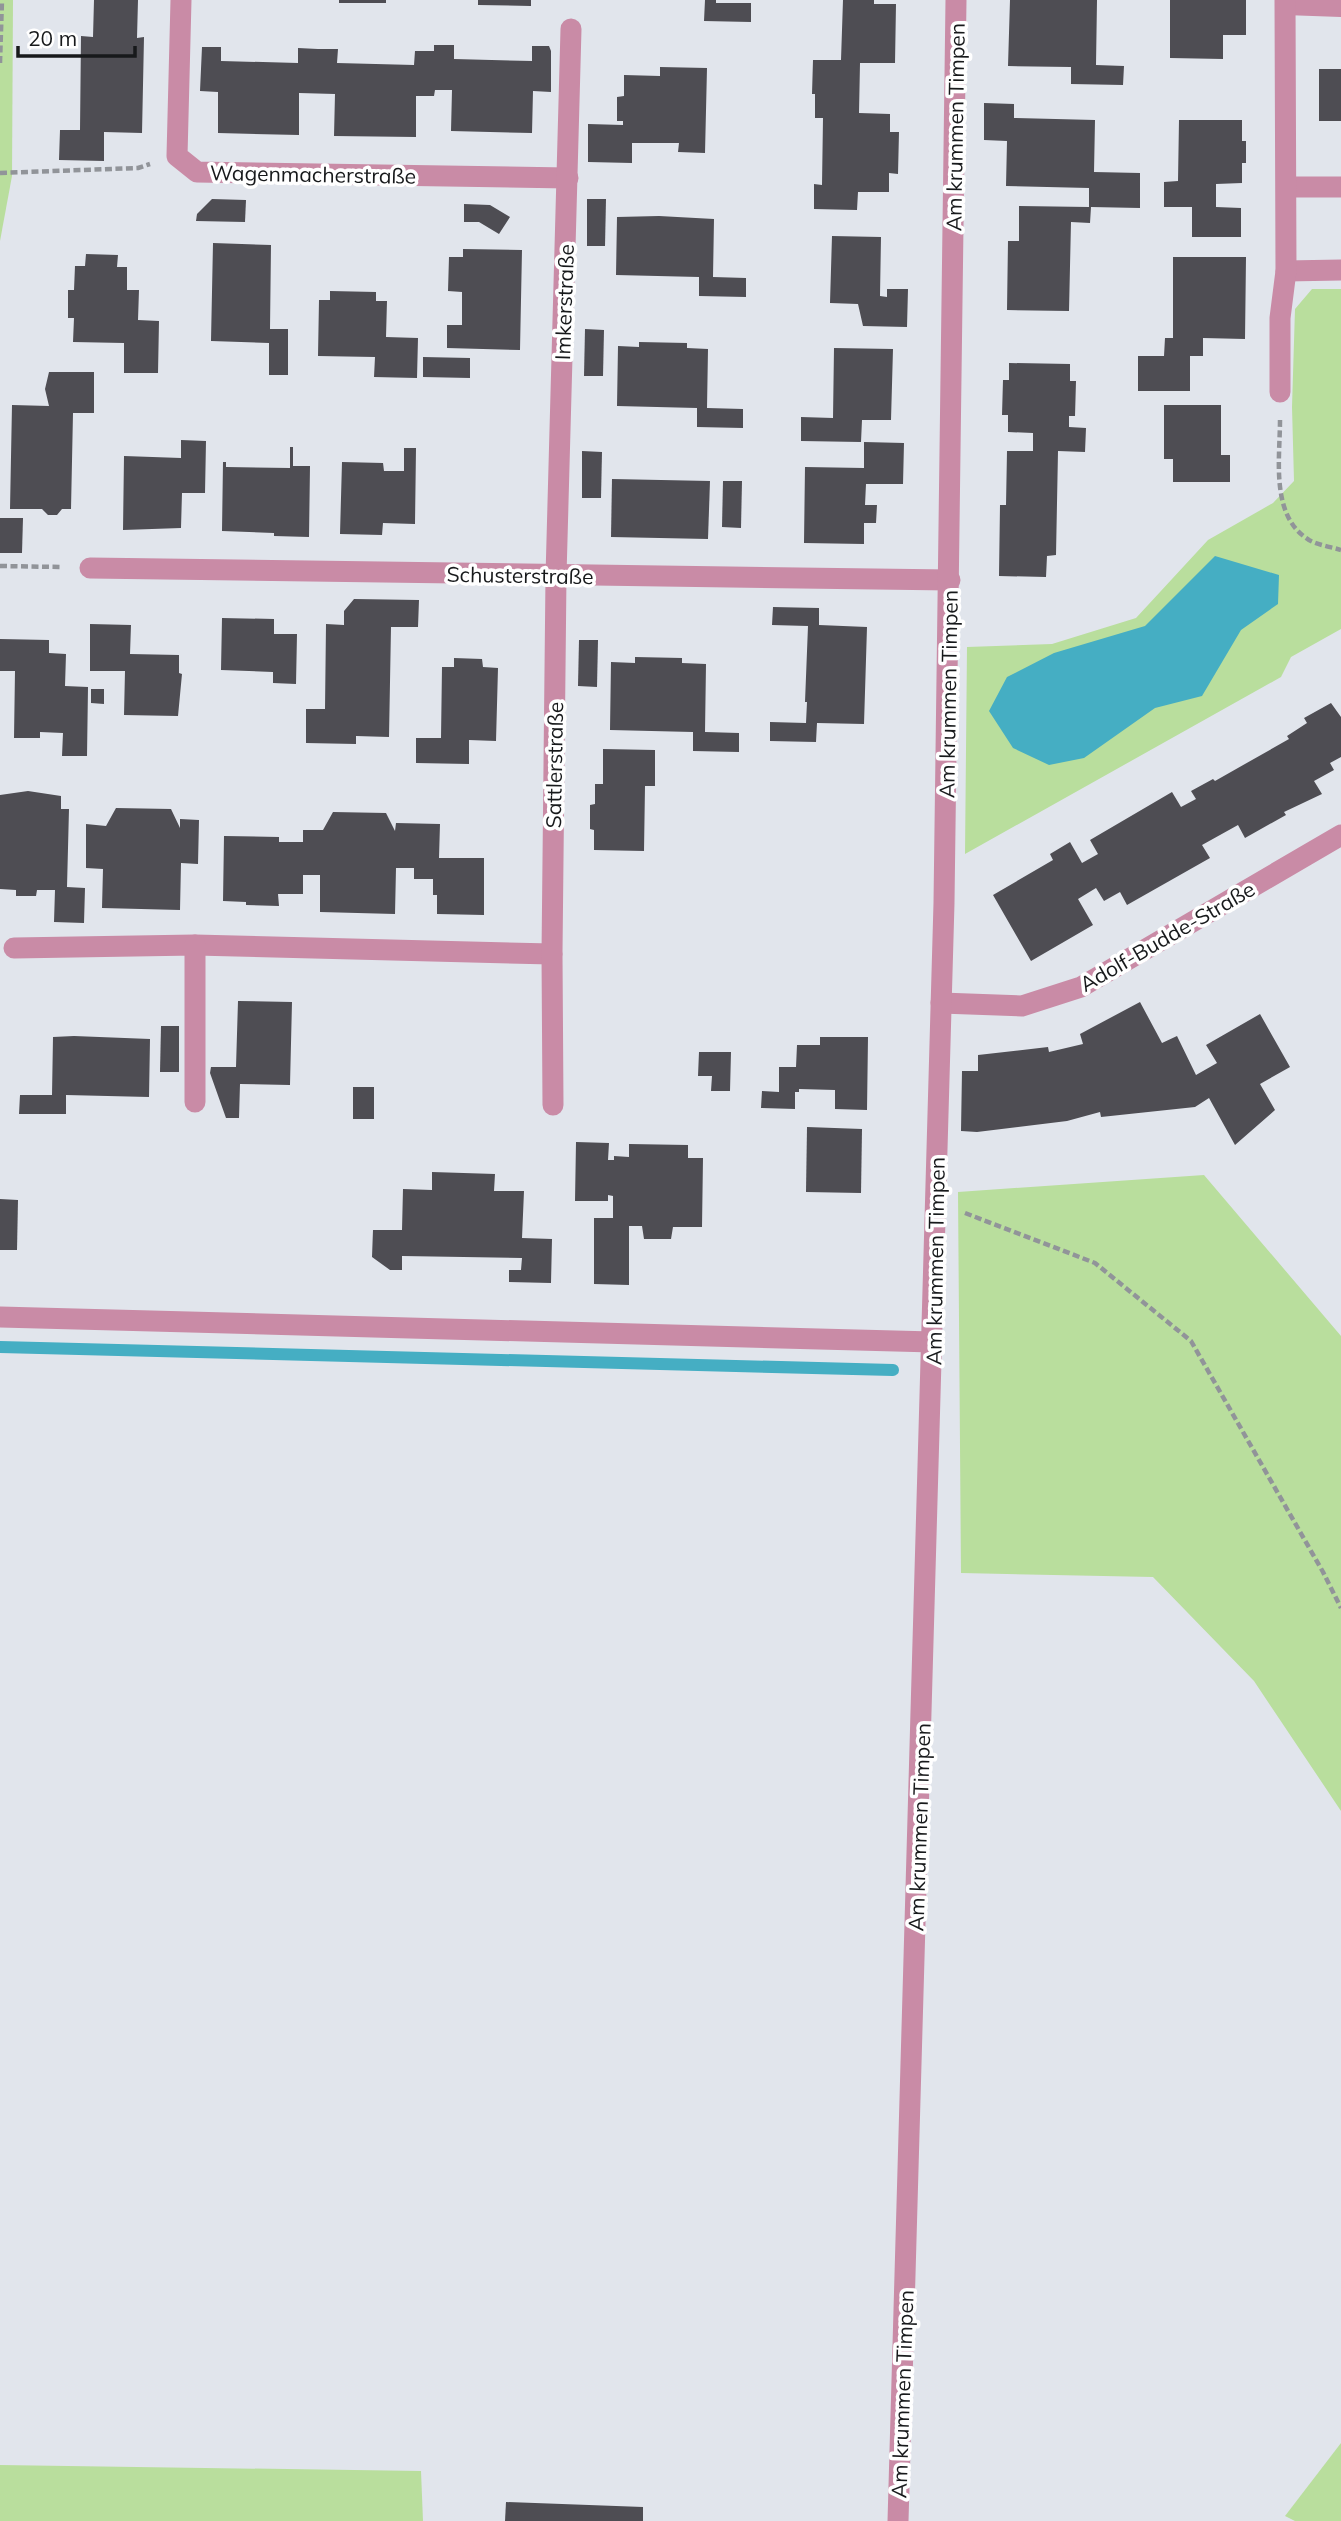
<svg xmlns="http://www.w3.org/2000/svg" width="1341" height="2521" viewBox="0 0 1341 2521" font-family="Mulish,sans-serif">
	<style>
		.green { fill: #b9de9d }
		.water { fill: #45aec3 }
		.lines { fill: none; stroke-linecap: round; stroke-linejoin: round }
		.stream { stroke: #45aec3; stroke-width: 12 }
		.building { fill: #4e4d53 }
		.path { stroke: #919499; stroke-width: 4.5; stroke-dasharray: 7 3.5; stroke-linecap: butt }
		.lane { stroke: #c98ba6; stroke-width: 18 }
		.street { stroke: #c98ba6; stroke-width: 21 }
		.labels { text-anchor: middle; dominant-baseline: central; stroke-width: 7; stroke-linejoin: round; paint-order: stroke }
		.street-label { font-size: 21px; fill: #17191b; stroke: #fff }
	</style>
	<rect width="100%" height="100%" fill="#e1e5ec"/>
	<g class="green">
		<path d="M0,0h13l-1,176 -12,65z"/>
		<path d="M1312,289h29v340l-50,28 -10,20 -316,177 2,-207 85,-3 84,-26 72,-78 65,-37 21,-22 -2,-74 3,-98z"/>
		<path d="M1204,1175l137,161v475l-87,-130 -101,-104 -192,-4 -3,-381z"/>
		<path d="M1341,2443v78h-46l-10,-5z"/>
		<path d="M0,2465l421,6 2,50h-423z"/>
	</g>
	<path class="water" d="M1215,556l64,19 -1,29 -37,26 -39,66 -47,12 -71,50 -35,7 -36,-17 -24,-37 18,-34 47,-24 91,-27z"/>
	<g class="lines">
		<path class="stream" d="M0,1347l893,23"/>
	</g>
	<g class="building">
		<path d="M94,0h44l-1,38 7,-1 -2,96 -38,-1v29l-45,-1 1,-30h20l1,-94 12,1z"/>
		<rect x="339" y="0" width="47" height="3"/>
		<path d="M478,0h53v6l-53,-1z"/>
		<path d="M705,0h11v3h35v19l-47,-1z"/>
		<path d="M843,0h31v4h22l-1,59h-35l-1,50 31,1v18h9l-1,42 -9,-1v19h-31l-1,18 -43,-1v-25l8,1 1,-67h-8v-24h-3l1,-34h28z"/>
		<path d="M1010,0h87l-1,65 28,1 -1,19 -52,-1v-17l-63,-1z"/>
		<path d="M1170,0h76v35h-23v24l-53,-1z"/>
		<path d="M434,45h20v14l78,2v-15h17l2,5v41l-18,-1 -1,42 -81,-2 1,-41h-17l-1,6h-18v41l-82,-1 1,-42 -36,-1v42l-81,-2v-41l-18,-1 2,-44h19v14l77,2v-15l20,1h20l-1,14 77,2 1,-14h19z"/>
		<path d="M660,67l47,1 -2,85 -27,-1 1,-9h-47v20l-44,-1v-38l35,1v-4h-6v-24l7,-1v-21l36,1z"/>
		<rect x="1319" y="69" width="22" height="52"/>
		<path d="M984,103l30,1v14l81,2 -1,52 46,1v35l-49,-1 -1,16 -19,-1 -2,89 -62,-1 1,-69h11v-35l70,1v-19l-83,-2 1,-45 -23,-1z"/>
		<path d="M1179,120h63v21h4v22h-4v20l-26,1v23l25,1v29h-49v-30h-28v-25l14,-1z"/>
		<path d="M212,199l34,1 -1,22 -49,-1 1,-7z"/>
		<path d="M587,199h19l-1,47h-18z"/>
		<path d="M464,204l26,1 20,12 -11,17 -20,-12h-15z"/>
		<path d="M659,216l55,3 -1,58 33,1v19l-47,-1v-19l-83,-2 1,-58z"/>
		<path d="M832,236l49,1 -1,59 7,1v-8h21l-1,38 -44,-1 -5,-22 -28,-1z"/>
		<path d="M213,243l58,2 -1,84h18v46h-19v-32l-58,-2z"/>
		<path d="M463,249l59,1 -2,100 -73,-2v-23h15v-33l-14,-1 1,-34h14z"/>
		<path d="M86,254l32,1 -1,12h10v23h12l-1,30 21,1 -1,52h-34v-30l-51,-1 1,-24h-6v-28h6l1,-24h10z"/>
		<path d="M1173,257h73l-1,82 -42,-1v18h-13v35h-52v-35h26l1,-18h8z"/>
		<path d="M330,291l46,1v9h11l-1,36 32,1 -1,40 -43,-1 1,-20 -57,-1 1,-56h11z"/>
		<path d="M585,329l19,1 -1,46h-19z"/>
		<path d="M639,342l48,1v5l21,1 -1,59 36,1v19l-46,-1v-19l-80,-2 1,-60 21,1z"/>
		<path d="M834,348l59,1 -2,71h-29l-1,22 -60,-1v-24l32,1z"/>
		<path d="M423,357l47,1v20l-47,-1z"/>
		<path d="M1009,363l61,1v17h6l-1,35h-6v11l17,1 -1,24 -27,-1 -2,104 -9,1 -1,21 -47,-1 1,-71h6l1,-54h26v-18l-25,-1v-17h-6l1,-35h6z"/>
		<path d="M49,372h45v41h-21l-2,96h-9l-5,6h-9l-6,-6h-32l2,-104 37,1 -4,-17z"/>
		<path d="M1164,405h57v50h9v27h-57v-23h-9z"/>
		<path d="M181,440l25,1 -1,52h-23l-1,35 -58,2 1,-74 57,2z"/>
		<path d="M864,442l40,1 -1,41h-37l-1,21h12l-1,18h-12v21l-60,-1 1,-76 59,1z"/>
		<path d="M290,447h3v19h17l-1,71 -35,-1v-3l-52,-2 1,-69h3v5l64,1z"/>
		<path d="M404,448h12l-1,76 -32,-1 -1,12 -42,-1 2,-72 41,1 1,8h20z"/>
		<path d="M582,451l20,1 -1,46h-19z"/>
		<path d="M612,479l98,2 -2,58 -97,-2z"/>
		<path d="M723,481h19l-1,47 -19,-1z"/>
		<path d="M0,518h23l-1,35h-22z"/>
		<path d="M354,599l65,1 -1,27h-27l-2,110 -33,-1v8l-50,-1v-34h19l1,-85 18,1v-14z"/>
		<path d="M773,607l46,1v17l48,2 -3,97 -47,-1 -1,19 -46,-1v-19l36,1 1,-21h-2l3,-76 -36,-1z"/>
		<path d="M222,618l52,1v15h23l-1,50 -23,-1v-11l-52,-2z"/>
		<path d="M90,624l41,1 -1,29 49,1v18l3,1 -4,42 -54,-1 1,-44h-35z"/>
		<path d="M0,639l49,1v13l17,1 -1,32 23,1 -1,69h-25l1,-23 -23,-1v6h-26l1,-67h-15z"/>
		<path d="M579,640h19l-1,47 -19,-1z"/>
		<path d="M635,657l47,1v5l24,1 -1,68 34,1v19l-46,-1v-19l-83,-2 1,-68 24,1z"/>
		<path d="M454,658l28,1 1,8 15,1 -2,73 -27,-1v24l-53,-1v-25h25l1,-71h12z"/>
		<path d="M91,689h13v15l-13,-1z"/>
		<path d="M1331,703l10,14v40l-11,6 4,7 -20,11 8,13 -38,18 2,3 -41,23 -7,-13 -36,20 8,13 -83,47 -7,-13 -16,9 -8,-13 -18,11 15,26 -62,36 -38,-66 60,-35 -3,-6 20,-12 12,21 16,-9 -8,-14 82,-48 9,15 15,-8 -5,-8 22,-12 2,2 74,-42 -2,-3 20,-13 -3,-5z"/>
		<path d="M603,749l52,1v36h-10l-1,65 -50,-1v-20l-4,-1v-24l5,-1v-20h8z"/>
		<path d="M28,791l33,5v13h8l-2,78 18,1 -1,35 -30,-1 1,-32h-18l-1,6h-20v-6l-16,-1v-94z"/>
		<path d="M116,808l55,1 9,19v-9l19,1 -1,44 -17,-1 -1,47 -78,-2 1,-39 -17,-1v-44l20,2z"/>
		<path d="M333,812l53,1 9,18 1,-8 44,1 -1,34h45v57l-47,-1v-19h-4v-16h-19v-11h-18l-1,46 -75,-2v-37h-17v19h-25l1,12 -33,-1v-3l-23,-1 1,-65 55,1v5h24v-12h20z"/>
		<path d="M238,1001l54,1 -2,83 -50,-1 -1,34h-13l-16,-45 1,-6h25z"/>
		<path d="M1140,1002l22,41 15,-7 19,39 21,-12 -11,-18 54,-31 30,53 -30,17 15,26 -40,35 -26,-47 -14,9 -94,10 -1,-5 -33,9 -90,11 -16,-1 1,-60h16v-16l70,-8 1,5 34,-8 -3,-10z"/>
		<path d="M161,1026h18v46h-19z"/>
		<path d="M74,1036l76,3 -1,58 -83,-2v19h-47l1,-19h32l1,-58z"/>
		<path d="M820,1037h48l-1,73 -32,-1v-19l-36,-1v3h-4v17l-34,-1 1,-17 17,1v-25h17l1,-22h23z"/>
		<path d="M699,1052h32l-1,39h-19l1,-15h-14z"/>
		<rect x="353" y="1087" width="21" height="32"/>
		<path d="M807,1127l55,2 -1,64 -55,-1z"/>
		<path d="M576,1142l33,1 -1,17h6v-4l15,1v-13l59,1v13h15l-1,69h-29l-2,12h-27l-2,-13h-13v59l-35,-1v-66h19v-22l-5,-1v6h-33z"/>
		<path d="M432,1172l63,2 -1,17h30l-2,47 30,1 -1,44 -42,-1v-12h12l1,-12 -120,-2v14h-12l-18,-13 1,-27h29l1,-41 29,1z"/>
		<path d="M0,1199l18,1 -1,50h-17z"/>
		<path d="M506,2502l137,5v14h-138z"/>
	</g>
	<g class="lines">
		<g class="path">
			<path d="M0,63l2,-63"/>
			<path d="M0,173l138,-5 12,-4"/>
			<path d="M1280,420c0,39 -10,96 29,120 9,5 22,7 32,10"/>
			<path d="M0,566l61,1"/>
			<path d="M965,1213l130,50 96,78 132,231 18,36"/>
		</g>
		<path class="lane" d="M1285,6l56,2"/>
		<g class="street">
			<path d="M181,0l-4,156 20,16 371,6"/>
			<path d="M1287,187h54"/>
			<path d="M1286,271l55,-1"/>
			<path d="M1280,392v-74l6,-47 -1,-271"/>
			<path d="M90,568l860,12"/>
			<path d="M14,948l181,-3 357,9"/>
			<path d="M941,1003l81,3 59,-19 260,-152"/>
			<path d="M195,1102v-157"/>
			<path d="M553,1105l-1,-151 4,-378 15,-547"/>
			<path d="M0,1317l933,25"/>
			<path d="M898,2521l46,-1618 12,-903"/>
		</g>
	</g>
	<g class="labels">
		<g class="street-label">
			<text transform="translate(955 127) rotate(-89)">Am krummen Timpen</text>
			<text transform="translate(313 174) rotate(1)">Wagenmacherstraße</text>
			<text transform="translate(564 302) rotate(-88)">Imkerstraße</text>
			<text transform="translate(520 575) rotate(1)">Schusterstraße</text>
			<text transform="translate(948 694) rotate(-89)">Am krummen Timpen</text>
			<text transform="translate(554 765) rotate(-89)">Sattlerstraße</text>
			<text transform="translate(1167 936) rotate(-30)">Adolf-Budde-Straße</text>
			<text transform="translate(935 1261) rotate(-89)">Am krummen Timpen</text>
			<text transform="translate(919 1827) rotate(-88)">Am krummen Timpen</text>
			<text transform="translate(902 2394) rotate(-88)">Am krummen Timpen</text>
		</g>
	</g>
	<path d="M18 46v10h117v-10" fill="none" stroke="#17191b" stroke-width="3.5"/>
	<text x="28" y="46" font-size="21" fill="#17191b" stroke="#ffffff" stroke-width="5" paint-order="stroke">20 m</text>
</svg>
